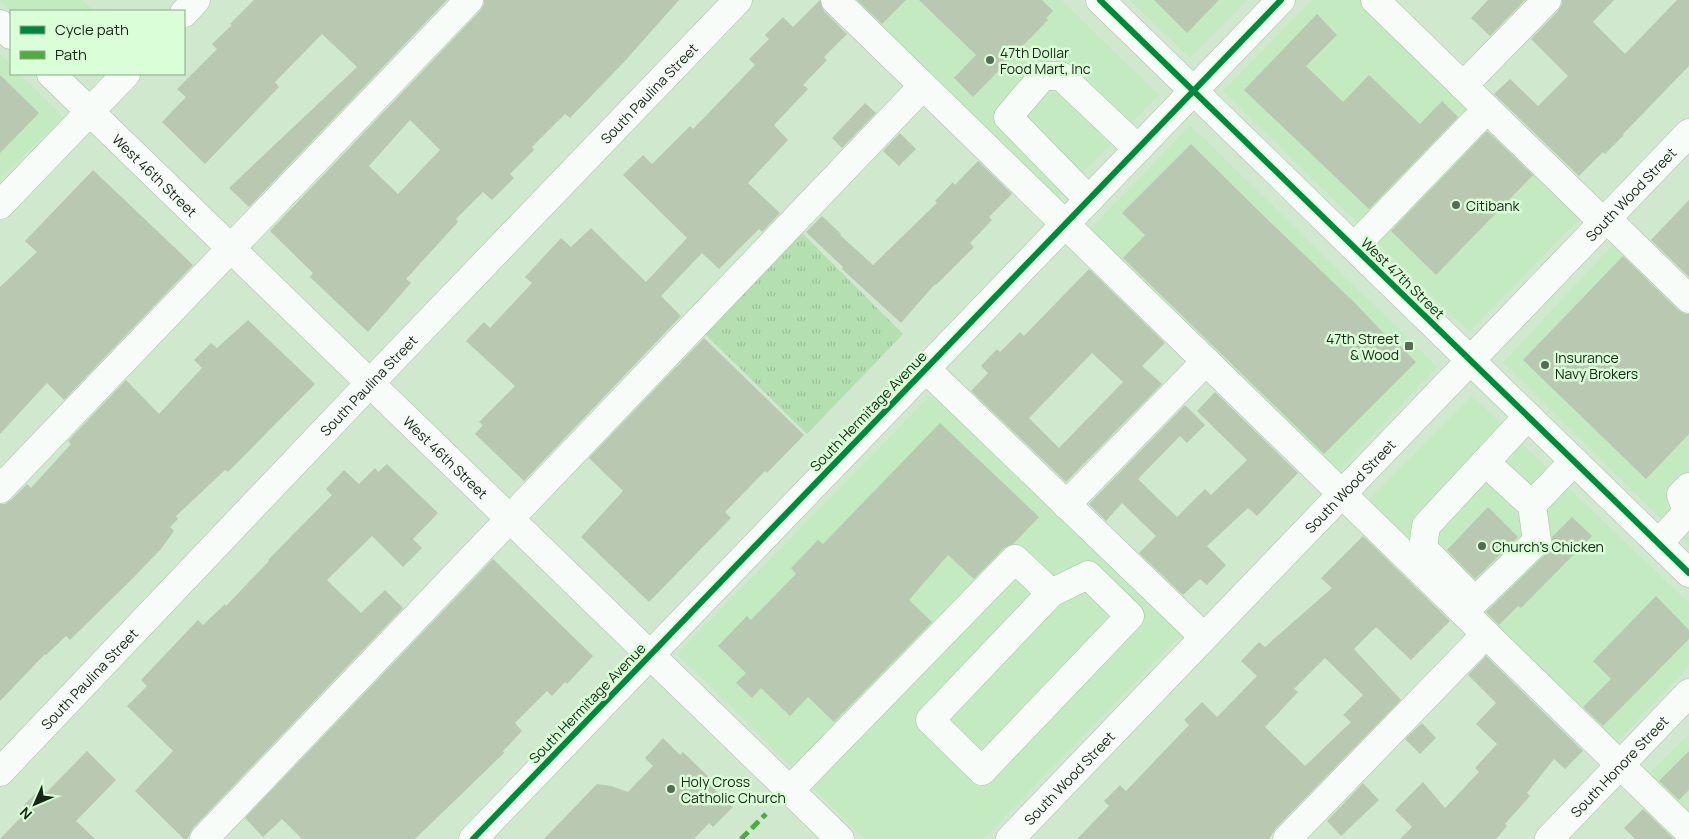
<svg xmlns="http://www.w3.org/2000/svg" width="1689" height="839" viewBox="0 0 1689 839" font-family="Manrope,sans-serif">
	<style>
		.built { fill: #c3eac0 }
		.grass { fill: url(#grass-tufts) }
		.building { fill: #b9c8b1; fill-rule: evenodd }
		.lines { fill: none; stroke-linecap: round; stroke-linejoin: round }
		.minor-casing { stroke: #acbfab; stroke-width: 29 }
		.major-casing { stroke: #acbfab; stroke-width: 29 }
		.minor { stroke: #f8fcf8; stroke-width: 28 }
		.major { stroke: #f8fcf8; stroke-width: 28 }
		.quiet { stroke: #51aa42; stroke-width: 5; stroke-dasharray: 10 5; stroke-linecap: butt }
		.cycleway-casing { stroke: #dafed7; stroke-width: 9 }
		.cycleway { stroke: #00873e; stroke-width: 6 }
		.poi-dot { fill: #566a55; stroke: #dafed7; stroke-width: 2 }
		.labels { text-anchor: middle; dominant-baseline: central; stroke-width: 5; stroke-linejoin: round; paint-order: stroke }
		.poi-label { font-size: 14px; fill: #152614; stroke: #dafed7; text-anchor: start }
		.street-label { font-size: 14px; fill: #152614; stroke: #dafed7 }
	</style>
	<defs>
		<pattern id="grass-tufts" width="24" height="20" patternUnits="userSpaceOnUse" patternTransform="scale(1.25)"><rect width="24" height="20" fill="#b4dfb1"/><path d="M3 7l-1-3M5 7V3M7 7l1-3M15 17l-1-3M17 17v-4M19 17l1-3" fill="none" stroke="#9abf97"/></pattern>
	</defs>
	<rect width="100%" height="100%" fill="#d0e8ce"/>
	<g class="built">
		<path d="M0,0h82l12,11 -83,1z"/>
		<path d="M835,0h226l98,95 -111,113z"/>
		<path d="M1130,0h117l-57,58z"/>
		<path d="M1312,0h63l214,209 -120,123 -246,-241z"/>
		<path d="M0,54l11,11v9h9l43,43 -63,62z"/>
		<path d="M1190,125l247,242 -108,114 -248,-242z"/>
		<path d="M1623,234l66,64v248l-186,-183z"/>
		<path d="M942,384l249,241 -208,214h-118l-188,-185z"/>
		<path d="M1472,396l217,207v64l-82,85 -248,-242z"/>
		<path d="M1689,734v98l-50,-48z"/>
	</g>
	<path class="grass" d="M800,231l103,103 -96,100 -104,-102z"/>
	<g class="building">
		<path d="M254,0h193l-198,207 -20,-19 128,-121 -35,-33 -47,48 4,5 -74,77 -43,-42 24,-25 -9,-8 40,-40 -5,-5 20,-19 -2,-1z"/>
		<path d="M484,0h195l-55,62 -54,56 -5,-4 -33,33 2,3 -24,24 4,4 -22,22 -9,-8 -27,27 2,3 -52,57 5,4 -43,49 -58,-55 3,-4 -43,-42 210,-220 4,-7zM410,120l30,30 -42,44 -29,-28z"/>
		<path d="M820,0l4,11 23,23 -23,23 3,3 -24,25 5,4 -34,36 14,15 -40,43 32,30 -18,19 -3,-3 -40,40 -17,-16 -41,43 20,20 -157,165 -49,-47 8,-9 -4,-3 36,-36 -49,-45 18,-19 6,6 42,-45 -7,-6 36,-39 10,9 20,-19 55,54 41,-44 -64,-63 20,-20 9,9 38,-38 3,3 62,-64 -6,-6 20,-20 -4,-4 18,-18 10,10z"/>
		<path d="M857,0h49l-24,24z"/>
		<path d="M919,0h123l11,11 -7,7 2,2 -75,77 -19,-19 22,-23z"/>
		<path d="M1154,0h65l-32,33z"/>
		<path d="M1488,0h37l-35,36 -19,-18z"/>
		<path d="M1562,0h52l-21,22 32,32 52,-54h12v66l-66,68 1,1 -19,19 -2,-2 -24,24 -85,-82 16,-15 28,27 30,-30 -37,-37 27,-28 4,-7z"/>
		<path d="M1317,14l20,21 -31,31 37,36 26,-27 51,49 22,-23 16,16 -89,92 -125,-119z"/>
		<path d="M0,75l39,38 -39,40z"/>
		<path d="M865,103l11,10 -34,35 -10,-10z"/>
		<path d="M1487,131l46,44 -97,100 -45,-44z"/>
		<path d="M900,133l16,16 -17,17 -16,-15z"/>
		<path d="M1191,144l80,79 84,80 38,40 2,-2 21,21 -92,92 -201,-196 22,-23 -23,-22z"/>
		<path d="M978,161l34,33 -23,23 3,3 -22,23 4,4 -38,38 -1,-1 -34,39 -59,-54 1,-2 -37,-35 16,-16 19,18 -1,1 33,30 64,-62 -2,-2 18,-19 2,3z"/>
		<path d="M93,170l100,95 -129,135 -17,-17 -47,51v-147l37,-35 -12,-11z"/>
		<path d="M1689,200v77l-38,-37z"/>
		<path d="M1623,256l55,54 7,4h4v120l-43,45 -123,-119z"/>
		<path d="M1089,269l76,74 -23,23 20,18 -96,98 -95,-91 17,-18 -7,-7 16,-17 3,3 20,-20 4,4zM1092,353l31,29 -64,66 -30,-30z"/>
		<path d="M248,320l67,64 -87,88 -3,-2 -49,46 2,3 -8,8 4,4 -13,18 -30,31 -61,60 -4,-4 -20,19 -1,-1 -45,47v-197h5l6,-4 16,-16 4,4 40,-44 -3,-3 58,-61 33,34 43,-46 -8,-8 17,-17 6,5z"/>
		<path d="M704,338l100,97 -37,38 -2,-2 -40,41 6,6 -82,84 -68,-65 42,-46 -34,-33z"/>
		<path d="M1215,392l83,81 -41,43 -9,-8 -41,38 19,19 -19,20 -7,-6 -17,16 -44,-42 17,-17 -34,-33 -16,18 -17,-17 96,-99 20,20 -18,18 -7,-7 -42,43 39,38 28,-28 6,6 36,-35 -50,-49z"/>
		<path d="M940,423l99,94 -26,27 -9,4 -30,31 -26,-24 -39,45 23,22 -98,100 -26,-25 -18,19 -29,-28 -9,10 -16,-15 10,-10 -28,-27 29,-30 4,4 45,-46 -5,-6 27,-28 5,4z"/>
		<path d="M387,464l51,49 -25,26 9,9 -19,19 -31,-31 -45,44 34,33 24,-23 18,18 -210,220 -6,11h-3l-49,-48 38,-40 -46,-45 20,-20 -6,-6 57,-60 5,5 22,-21 1,2 43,-45 -1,-1 64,-65 -6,-6 18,-19 15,14 16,-16 3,4z"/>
		<path d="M1488,507l30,30 -43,42 -28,-29z"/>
		<path d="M1572,517l20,19 -71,72 -3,-2 -19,19 -13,-13 62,-60 4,-6v-9z"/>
		<path d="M1363,536l87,85 -39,39 -35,-33 -22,22 47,51 -125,128 -7,11h-192l32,-33 -5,-5 16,-16 6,6 63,-66 -5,-5 18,-18 15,15 40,-41 -16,-15 18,-19 6,5 67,-59 -11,-10zM1325,658l38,37 -20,20 8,7 -46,44 -40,-39 33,-35 -4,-3z"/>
		<path d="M493,559l100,97 -26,28 -2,-2 -13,14 -5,-5 -32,32 7,8 -19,20 1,2 -89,86h-113l-20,-20 -19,18 -18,-19z"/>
		<path d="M1656,596l33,34v9l-86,87 -20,-19 28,-28 -18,-18z"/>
		<path d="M1486,656l97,95 -18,18 -11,-10 -27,34 3,3 -25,28 2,2 -11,13h-96l12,-12 -17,-17 28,-28 22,26 34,-36 -4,-4 22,-24 -21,-20 20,-21 -28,-28z"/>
		<path d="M1422,723l14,15 -16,16 -15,-15z"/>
		<path d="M663,738l17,17 3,-3 35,34 -3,4 18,17 -20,20 -4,-4 -15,16h-150l53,-55 14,2 17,6 25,-26 -8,-8z"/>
		<path d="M87,751l29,29 -40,41 19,18h-95l29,-30 -5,-4 17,-17 5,5z"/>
		<path d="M1689,751v39l-10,10 -20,-19z"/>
		<path d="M1363,783l16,17 -38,36 -14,-15z"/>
		<path d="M1643,809l31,30h-39l-11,-11z"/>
	</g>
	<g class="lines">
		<g class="minor-casing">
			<g id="minor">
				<path d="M835,0l854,832"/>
				<path d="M1375,0l228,222"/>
				<path d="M184,13l12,-13"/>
				<path d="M0,24l11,11"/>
				<path id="s1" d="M51,74l789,765"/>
				<path d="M1463,86l84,-86"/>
				<path d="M1089,200l-81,-83 35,-41h18l77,73"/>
				<path d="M0,205l126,-131"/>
				<path d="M1607,219l82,80"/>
				<path d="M1354,247l133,-138"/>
				<path d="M926,369l278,268"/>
				<path d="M1485,462l47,43 5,36 -62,60 -52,-53 3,-22 102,-110"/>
				<path d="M0,489l469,-489"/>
				<path d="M1066,505l140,-144"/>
				<path d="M1532,505l42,-44"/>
				<path d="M1659,543l28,-31 -6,-17 8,-8"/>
				<path d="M1088,575l42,41 -148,155 -52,-51 121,-127z"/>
				<path id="s2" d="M0,772l370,-389 368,-383"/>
				<path d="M790,790l225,-231 36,34"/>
				<path d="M204,839l719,-753"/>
				<path d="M473,839l808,-839"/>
				<path id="s3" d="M1010,839l679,-706"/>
				<path d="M1287,839l199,-205"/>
				<path id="s4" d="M1549,839l140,-146"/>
			</g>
		</g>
		<g class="major-casing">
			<path id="major" d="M1100,0l589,573"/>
		</g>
		<use href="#minor" class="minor"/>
		<use href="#major" class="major"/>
		<path class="quiet" d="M741,839l25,-25"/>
		<g class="cycleway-casing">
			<g id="cycleway">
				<path d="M1100,0l589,573"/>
				<path d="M473,839l808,-839"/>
			</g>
		</g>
		<use href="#cycleway" class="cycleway"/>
	</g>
	<g class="poi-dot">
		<circle cx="990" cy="60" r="5"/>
		<circle cx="1456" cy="205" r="5"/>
		<rect x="1404" y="341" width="10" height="10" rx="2.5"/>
		<circle cx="1545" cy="365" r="5"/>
		<circle cx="1482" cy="546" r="5"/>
		<circle cx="671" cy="789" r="5"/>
	</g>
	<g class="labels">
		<g class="poi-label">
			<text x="1000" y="52">47th Dollar<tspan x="1000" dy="16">Food Mart, Inc</tspan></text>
			<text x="1466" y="205">Citibank</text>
			<text x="1399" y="338" text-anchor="end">47th Street<tspan x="1399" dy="16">&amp; Wood</tspan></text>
			<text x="1555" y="357">Insurance<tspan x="1555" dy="16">Navy Brokers</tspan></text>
			<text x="1492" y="546">Church's Chicken</text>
			<text x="681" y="781">Holy Cross<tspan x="681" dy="16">Catholic Church</tspan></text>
		</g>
		<g class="street-label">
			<text stroke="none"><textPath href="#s2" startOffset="939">South Paulina Street</textPath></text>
			<text stroke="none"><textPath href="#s1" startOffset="145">West 46th Street</textPath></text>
			<text stroke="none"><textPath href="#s3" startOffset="895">South Wood Street</textPath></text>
			<text transform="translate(1403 278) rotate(44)">West 47th Street</text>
			<text stroke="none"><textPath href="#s2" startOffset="534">South Paulina Street</textPath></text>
			<text transform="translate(868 411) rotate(-46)">South Hermitage Avenue</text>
			<text stroke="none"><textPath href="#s1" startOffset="550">West 46th Street</textPath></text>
			<text stroke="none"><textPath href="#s3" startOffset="490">South Wood Street</textPath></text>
			<text stroke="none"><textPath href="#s2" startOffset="129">South Paulina Street</textPath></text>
			<text transform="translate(587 703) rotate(-46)">South Hermitage Avenue</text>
			<text stroke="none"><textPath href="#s4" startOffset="101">South Honore Street</textPath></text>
			<text stroke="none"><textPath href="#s3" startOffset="85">South Wood Street</textPath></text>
		</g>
	</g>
	<rect x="10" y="10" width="175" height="65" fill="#dafed7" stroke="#8ba889"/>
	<rect x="20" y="26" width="25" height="8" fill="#00873e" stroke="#8ba889"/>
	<text x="55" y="35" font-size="15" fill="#152614">Cycle path</text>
	<rect x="20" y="51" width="25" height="8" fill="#51aa42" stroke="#8ba889"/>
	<text x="55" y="60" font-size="15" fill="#152614">Path</text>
	<g transform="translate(35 804) rotate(225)" stroke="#dafed7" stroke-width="4" paint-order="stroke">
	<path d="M0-4L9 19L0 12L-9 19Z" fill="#152614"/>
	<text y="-8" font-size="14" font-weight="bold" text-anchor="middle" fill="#152614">N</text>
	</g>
</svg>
